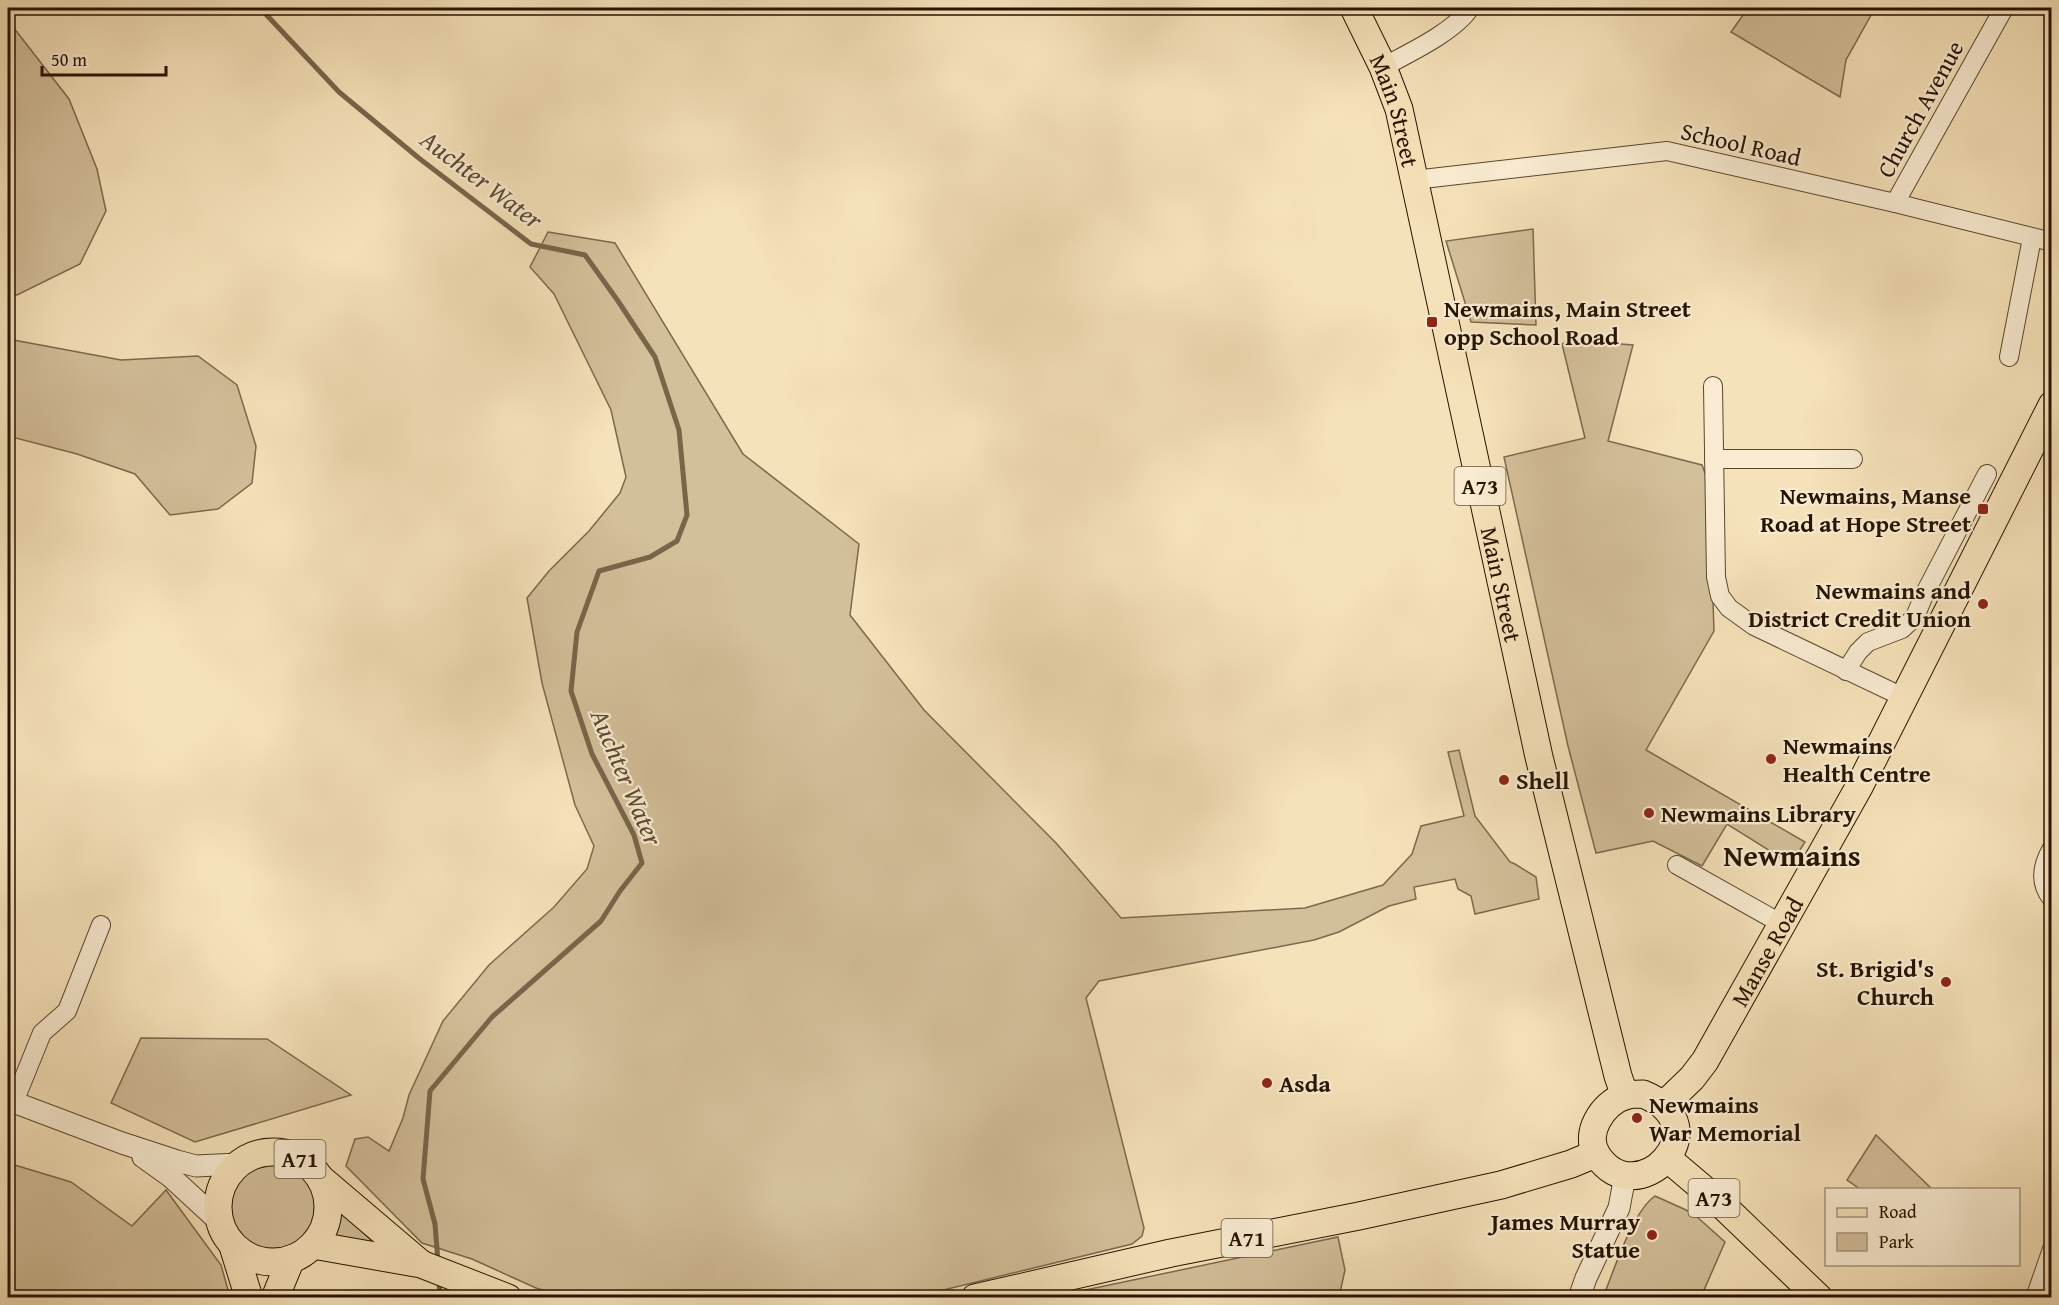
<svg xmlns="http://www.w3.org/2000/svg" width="2059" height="1305" viewBox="0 0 2059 1305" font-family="'Gentium Book Plus',serif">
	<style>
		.green { fill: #d3bf9a; stroke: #7c694d; stroke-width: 1.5 }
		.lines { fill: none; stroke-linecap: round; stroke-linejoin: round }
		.stream { stroke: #78654a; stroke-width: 5 }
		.minor-casing { stroke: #5a472e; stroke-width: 20 }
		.tertiary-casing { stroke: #5a472e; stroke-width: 23 }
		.primary-casing { stroke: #261300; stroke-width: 29 }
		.minor { stroke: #f9ecd2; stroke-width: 18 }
		.tertiary { stroke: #f9ecd2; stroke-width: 21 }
		.primary { stroke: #f6e2ba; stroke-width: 27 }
		.poi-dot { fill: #8f2418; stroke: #f9ecd2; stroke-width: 2 }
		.labels { text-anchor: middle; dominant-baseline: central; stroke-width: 4.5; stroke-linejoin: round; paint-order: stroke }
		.shield { fill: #f9ecd2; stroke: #65543f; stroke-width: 1.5 }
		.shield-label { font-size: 22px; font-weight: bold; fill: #261300 }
		.street-label { font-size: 24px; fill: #261300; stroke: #f9ecd2 }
		.poi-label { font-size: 24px; font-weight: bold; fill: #261300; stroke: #f9ecd2; text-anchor: start }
		.water-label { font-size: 26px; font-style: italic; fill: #5d4a31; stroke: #f9ecd2 }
		.district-label { font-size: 30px; font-weight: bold; fill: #261300; stroke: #f9ecd2 }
	</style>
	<rect width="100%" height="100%" fill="#f6e2ba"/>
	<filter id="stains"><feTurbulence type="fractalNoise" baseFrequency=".00333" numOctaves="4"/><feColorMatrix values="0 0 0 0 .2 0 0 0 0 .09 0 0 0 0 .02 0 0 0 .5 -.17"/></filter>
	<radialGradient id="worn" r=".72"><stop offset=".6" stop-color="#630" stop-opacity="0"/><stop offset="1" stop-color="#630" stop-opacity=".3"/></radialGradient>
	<g class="green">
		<path d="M1748,8h127l-29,52 -6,37 -109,-65z"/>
		<path d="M10,23l59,76 28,70 9,42 -26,53 -63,31h-9v-268z"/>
		<path d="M1533,229l3,96 -65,-3 -25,-81z"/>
		<path d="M548,232l67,11 128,211 116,90 -9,71 74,95 133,134 64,74 184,-10 78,-23 29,-31 9,-28 43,-10 -16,-64 11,-2 16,66 35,46 5,2 21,13 3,22 -64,15 -4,-18 -13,-7 -3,-10 -41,8 2,12 -27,7 -50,26 -25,8 -215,41 -13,17 58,230 -2,8 -10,8 -217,53 -347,1 -32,-10 -64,-29 -50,-16 -76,-77 9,-27 13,-2 21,14 14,-33 6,-23 34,-74 46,-56 65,-58 33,-38 7,-23 -19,-41 -33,-122 -15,-85 22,-27 40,-40 31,-38 6,-16 -15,-67 -57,-116 -24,-27z"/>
		<path d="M8,339l113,21 77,-4 39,29 19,61 -4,37 -34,26 -48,6 -35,-41 -58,-20 -69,-18z"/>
		<path d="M1569,340l64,5 -25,96 94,24 7,19 5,147 -68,119 159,92 -14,22 -64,-40 -25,42 -49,-25 -57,12 -28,-107 -64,-289 81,-19 -23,-94z"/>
		<path d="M141,1038l126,1 84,56 -156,47 -84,-39z"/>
		<path d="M1876,1135l56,54h-72l-13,-9z"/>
		<circle cx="274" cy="1206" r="44"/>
		<path d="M8,1163l63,19 61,44 34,-36 55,75 9,32h-222z"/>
		<path d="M1655,1196l29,13 11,6 30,27 -24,55h-98c11,-26 29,-85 52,-101z"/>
		<path d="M340,1210l34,33 -49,-1z"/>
		<path d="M1338,1237l7,33 -6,27h-287z"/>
	</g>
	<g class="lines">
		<g class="stream">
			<path d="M260,8l79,84 81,67 111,85 54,11 33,46 37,56 24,73 8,85 -10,26 -27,16 -51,14 -22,61 -6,59 21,63 42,81 8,28 -22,28 -19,30 -109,96 -62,74 -7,88 12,45 3,38"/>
			<path d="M439,1280l1,18"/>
		</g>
		<g class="minor-casing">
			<g id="minor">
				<path d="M1383,67c26,-14 71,-35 87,-59"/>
				<path d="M1414,180l253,-29 228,52 157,39"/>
				<path d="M1895,203l109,-195"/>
				<path d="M2009,357l23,-119"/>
				<path d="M1713,386l3,191 4,19 9,12 25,18 151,72"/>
				<path d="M1714,459h139"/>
				<path d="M1846,671l12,-19 10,-10 34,-13 13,-12 9,-22 63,-121"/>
				<path d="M2052,848c-10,17 -13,35 0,51"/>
				<path d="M1677,865l105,59"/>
				<path d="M14,1102l28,-69 25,-22 34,-86"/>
				<path d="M2035,1298l17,-49"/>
			</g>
		</g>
		<g class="tertiary-casing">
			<g id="tertiary">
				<path d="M8,1100l114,43 55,18 19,5 42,-2"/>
				<path d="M143,1157l28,20 50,46"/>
				<path d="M1579,1298l7,-20 33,-70 6,-32"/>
			</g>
		</g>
		<g class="primary-casing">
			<g id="primary">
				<path id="s1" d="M1354,8l29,59 16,42 140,648 79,319 7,20"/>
				<path d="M1643,1094c81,33 -7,122 -46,61 -14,-22 6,-51 27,-59 6,-2 13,-2 19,-2z"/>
				<path id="s2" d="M1664,1105l28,-27 13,-17 154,-274 193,-382"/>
				<circle cx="273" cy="1207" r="55"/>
				<path d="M1667,1158l52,44 100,96"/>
				<path d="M320,1178l100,85"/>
				<path d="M313,1245l108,19 87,34"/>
				<path d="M233,1246l16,52"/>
				<path d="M275,1298l16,-39"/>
				<path d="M975,1298l196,-45 188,-37 142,-31 70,-21 24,-10"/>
			</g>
		</g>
		<use href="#minor" class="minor"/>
		<use href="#tertiary" class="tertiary"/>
		<use href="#primary" class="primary"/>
	</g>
	<g class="poi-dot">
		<rect x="1426" y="316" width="12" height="12" rx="3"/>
		<rect x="1977" y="503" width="12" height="12" rx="3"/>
		<circle cx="1983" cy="604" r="6"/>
		<circle cx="1771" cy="759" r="6"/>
		<circle cx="1504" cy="780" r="6"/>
		<circle cx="1649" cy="813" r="6"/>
		<circle cx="1946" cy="982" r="6"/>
		<circle cx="1267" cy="1083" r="6"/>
		<circle cx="1637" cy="1118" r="6"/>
		<circle cx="1652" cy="1235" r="6"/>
	</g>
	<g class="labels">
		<g class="shield">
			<rect x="1454.5" y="467" width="51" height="38" rx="4.5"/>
			<rect x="274.5" y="1140" width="51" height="38" rx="4.5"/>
			<rect x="1688.5" y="1179" width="51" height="38" rx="4.5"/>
			<rect x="1221.5" y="1219" width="51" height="38" rx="4.5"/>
		</g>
		<g class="shield-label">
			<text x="1480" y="486">A73</text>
			<text x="300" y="1159">A71</text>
			<text x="1714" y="1198">A73</text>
			<text x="1247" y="1238">A71</text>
		</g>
		<g class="street-label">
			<text transform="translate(1920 109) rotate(-61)">Church Avenue</text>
			<text stroke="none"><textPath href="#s1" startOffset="111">Main Street</textPath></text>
			<text transform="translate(1741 144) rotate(13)">School Road</text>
			<text stroke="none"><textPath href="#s1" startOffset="597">Main Street</textPath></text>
			<text stroke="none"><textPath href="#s2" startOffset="186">Manse Road</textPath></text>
		</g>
		<g class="poi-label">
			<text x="1444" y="308">Newmains, Main Street<tspan x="1444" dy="28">opp School Road</tspan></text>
			<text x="1971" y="495" text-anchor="end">Newmains, Manse<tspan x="1971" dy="28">Road at Hope Street</tspan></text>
			<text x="1971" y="590" text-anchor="end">Newmains and<tspan x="1971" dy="28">District Credit Union</tspan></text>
			<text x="1783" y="745">Newmains<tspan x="1783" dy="28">Health Centre</tspan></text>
			<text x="1516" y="780">Shell</text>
			<text x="1661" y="813">Newmains Library</text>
			<text x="1934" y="968" text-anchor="end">St. Brigid's<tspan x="1934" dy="28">Church</tspan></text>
			<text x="1279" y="1083">Asda</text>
			<text x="1649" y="1104">Newmains<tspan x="1649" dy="28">War Memorial</tspan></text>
			<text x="1640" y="1221" text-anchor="end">James Murray<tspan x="1640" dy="28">Statue</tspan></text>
		</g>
		<g class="water-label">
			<text transform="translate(482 179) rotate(37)">Auchter Water</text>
			<text transform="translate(627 777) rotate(67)">Auchter Water</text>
		</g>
		<g class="district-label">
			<text x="1792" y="855">Newmains</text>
		</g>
	</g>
	<rect width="2059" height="1305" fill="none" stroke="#f6e2ba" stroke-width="30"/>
	<rect x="9" y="9" width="2041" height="1287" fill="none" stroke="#261300" stroke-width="3"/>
	<rect x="15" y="15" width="2029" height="1275" fill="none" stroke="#261300" stroke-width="1.5"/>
	<rect x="1825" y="1188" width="195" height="78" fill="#f9ecd2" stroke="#a5957e" stroke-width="1.5"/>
	<rect x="1837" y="1208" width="30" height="9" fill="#f6e2ba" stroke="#a5957e" stroke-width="1.5"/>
	<text x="1879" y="1218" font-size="18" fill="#261300">Road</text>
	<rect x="1837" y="1233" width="30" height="18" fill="#d3bf9a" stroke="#a5957e" stroke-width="1.5"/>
	<text x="1879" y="1248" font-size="18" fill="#261300">Park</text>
	<path d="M42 66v9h124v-9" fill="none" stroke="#261300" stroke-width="3"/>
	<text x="51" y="66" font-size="18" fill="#261300" stroke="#f9ecd2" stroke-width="4.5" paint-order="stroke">50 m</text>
	<rect width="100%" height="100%" filter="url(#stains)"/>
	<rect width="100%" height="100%" fill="url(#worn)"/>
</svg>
